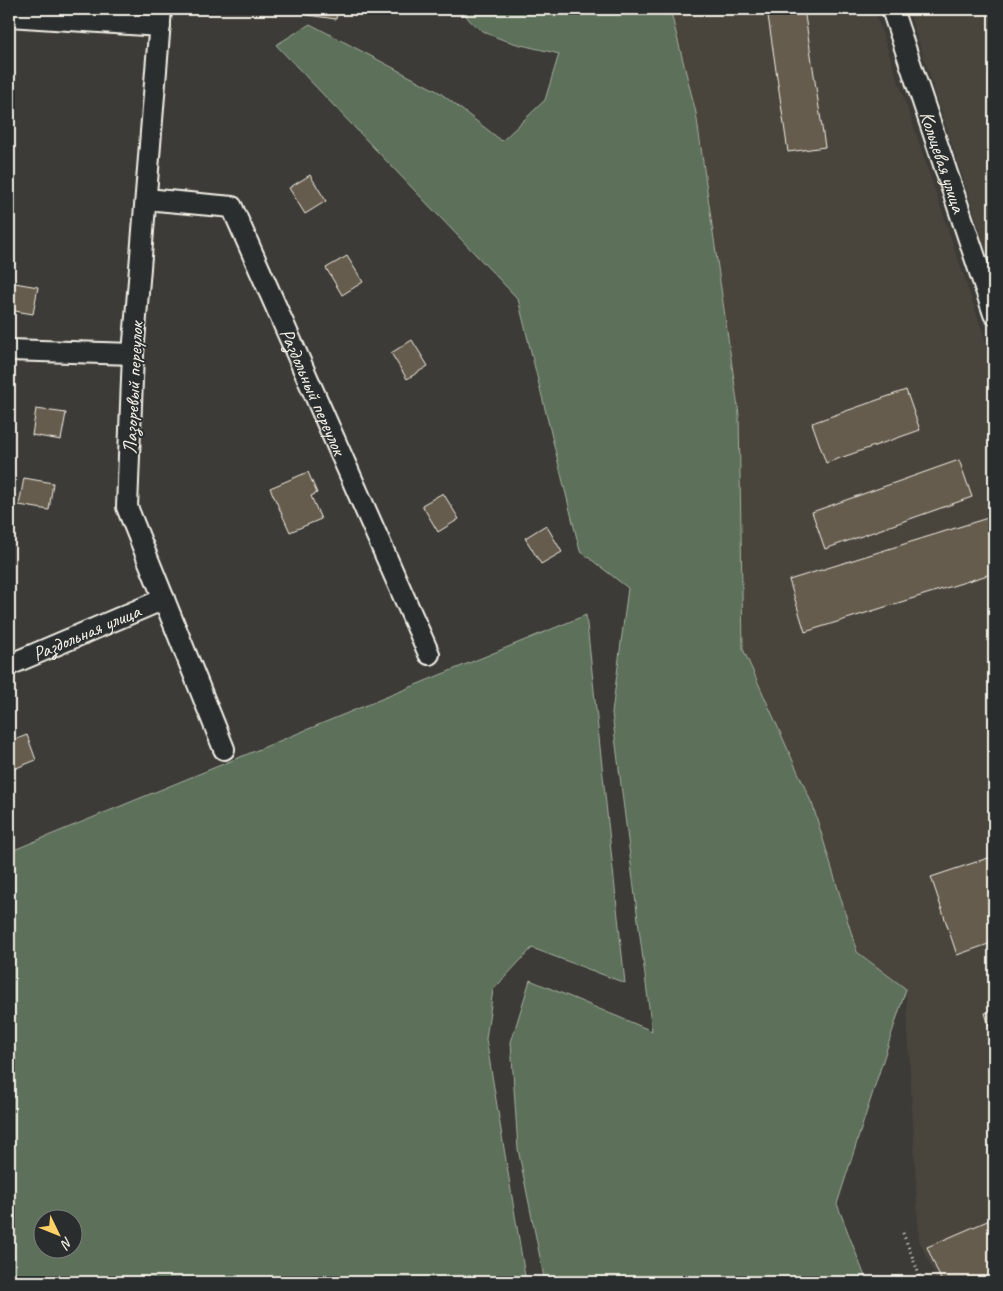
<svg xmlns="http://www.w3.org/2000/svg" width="1003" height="1291" viewBox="0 0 1003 1291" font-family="Caveat,sans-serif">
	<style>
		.built { fill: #49453e }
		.green { fill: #5b6f5a; stroke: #a8b0a1; fill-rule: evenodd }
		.building { fill: #665c4d; stroke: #f4f1e8 }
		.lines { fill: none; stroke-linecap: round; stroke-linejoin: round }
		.street-casing { stroke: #f4f1e8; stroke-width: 24 }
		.path { stroke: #f4f1e8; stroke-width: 3; stroke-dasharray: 1 4; stroke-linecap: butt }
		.street { stroke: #2a2d2e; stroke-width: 20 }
		.labels { text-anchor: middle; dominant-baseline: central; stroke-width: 4; stroke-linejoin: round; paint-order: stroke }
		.street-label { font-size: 20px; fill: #f4f1e8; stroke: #2a2d2e }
	</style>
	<rect width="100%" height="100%" fill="#3c3b37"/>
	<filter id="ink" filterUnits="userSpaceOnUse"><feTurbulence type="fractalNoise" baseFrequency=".02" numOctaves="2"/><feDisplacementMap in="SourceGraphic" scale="10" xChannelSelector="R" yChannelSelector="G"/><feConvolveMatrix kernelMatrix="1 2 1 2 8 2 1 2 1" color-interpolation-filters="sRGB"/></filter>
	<g filter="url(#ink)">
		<g class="built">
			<path d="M670,9h204l120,357v916h-56l-19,-42 -13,-251 -49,-37 -44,-146 -70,-157 -4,-234 -43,-302z"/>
			<path d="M908,9h86v264z"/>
		</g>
		<g class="green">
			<path d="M463,9h207l26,104 43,302 4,234 70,157 44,146 49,37 -69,215 30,78h-322l-27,-133 -7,-107 19,-62 122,51 -40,-318 16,-125 -48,-37 -62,-252 -242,-254 34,-21 129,68 63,49 43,-41 14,-46c-28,-8 -86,-14 -96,-45z"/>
			<path d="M586,615l39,368 -93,-35 -39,42 -7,49 40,243h-517v-430zM42,1218h30v30h-30z"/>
		</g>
		<g class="building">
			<path d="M308,9h30l-2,10 -29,-4z"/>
			<path d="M767,9h37l21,138 -37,5z"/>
			<path d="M310,175l16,26 -21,13 -16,-26z"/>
			<path d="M347,256l16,26 -21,13 -16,-27z"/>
			<path d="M9,282l29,5 -5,27 -24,-4z"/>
			<path d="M412,340l16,26 -21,13 -16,-26z"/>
			<path d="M906,390l14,40 -94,33 -14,-40z"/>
			<path d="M36,409l30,4 -5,27 -29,-5z"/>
			<path d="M959,460l13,37 -147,52 -13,-37z"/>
			<path d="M308,472l9,21 -6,3 10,23 -31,13 -20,-44z"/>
			<path d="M24,478l29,5 -4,27 -30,-5z"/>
			<path d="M443,493l16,26 -21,13 -16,-27z"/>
			<path d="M994,516v57l-189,59 -16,-52z"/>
			<path d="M546,525l16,27 -21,12 -16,-26z"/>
			<path d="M27,735l9,25 -27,11v-29z"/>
			<path d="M994,856v86l-37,13 -26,-78z"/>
			<path d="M994,1010v31l-9,-28z"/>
			<path d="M992,1219l2,4v59h-52l-15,-35z"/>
		</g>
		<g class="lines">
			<g class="street-casing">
				<g id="street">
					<path d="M161,9l-28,345 -6,153 97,242"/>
					<path id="s1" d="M892,9l102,305"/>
					<path d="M9,16l151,10"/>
					<path id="s2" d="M146,199l86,8 197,447"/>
					<path d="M9,350l124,4"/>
					<path id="s3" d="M9,665l155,-66"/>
				</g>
			</g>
			<path class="path" d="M903,1233l19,49"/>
			<use href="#street" class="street"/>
		</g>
	</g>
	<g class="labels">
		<g class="street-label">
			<text stroke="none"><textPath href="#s1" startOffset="161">Кольцевая улица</textPath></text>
			<text transform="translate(133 388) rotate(-87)">Лазоревый переулок</text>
			<text stroke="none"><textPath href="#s2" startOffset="288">Раздольный переулок</textPath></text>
			<text stroke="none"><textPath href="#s3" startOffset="84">Раздольная улица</textPath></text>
		</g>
	</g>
	<rect width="1003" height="1291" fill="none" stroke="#2a2d2e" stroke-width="30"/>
	<rect x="15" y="15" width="973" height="1261" fill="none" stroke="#f4f1e8" stroke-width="2" filter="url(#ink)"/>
	<g transform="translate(58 1234) rotate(133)"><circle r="24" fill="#2a2d2e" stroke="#7b7b78"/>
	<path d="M0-4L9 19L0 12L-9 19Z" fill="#ffd166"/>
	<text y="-8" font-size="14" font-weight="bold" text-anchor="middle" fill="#f4f1e8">N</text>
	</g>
</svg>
